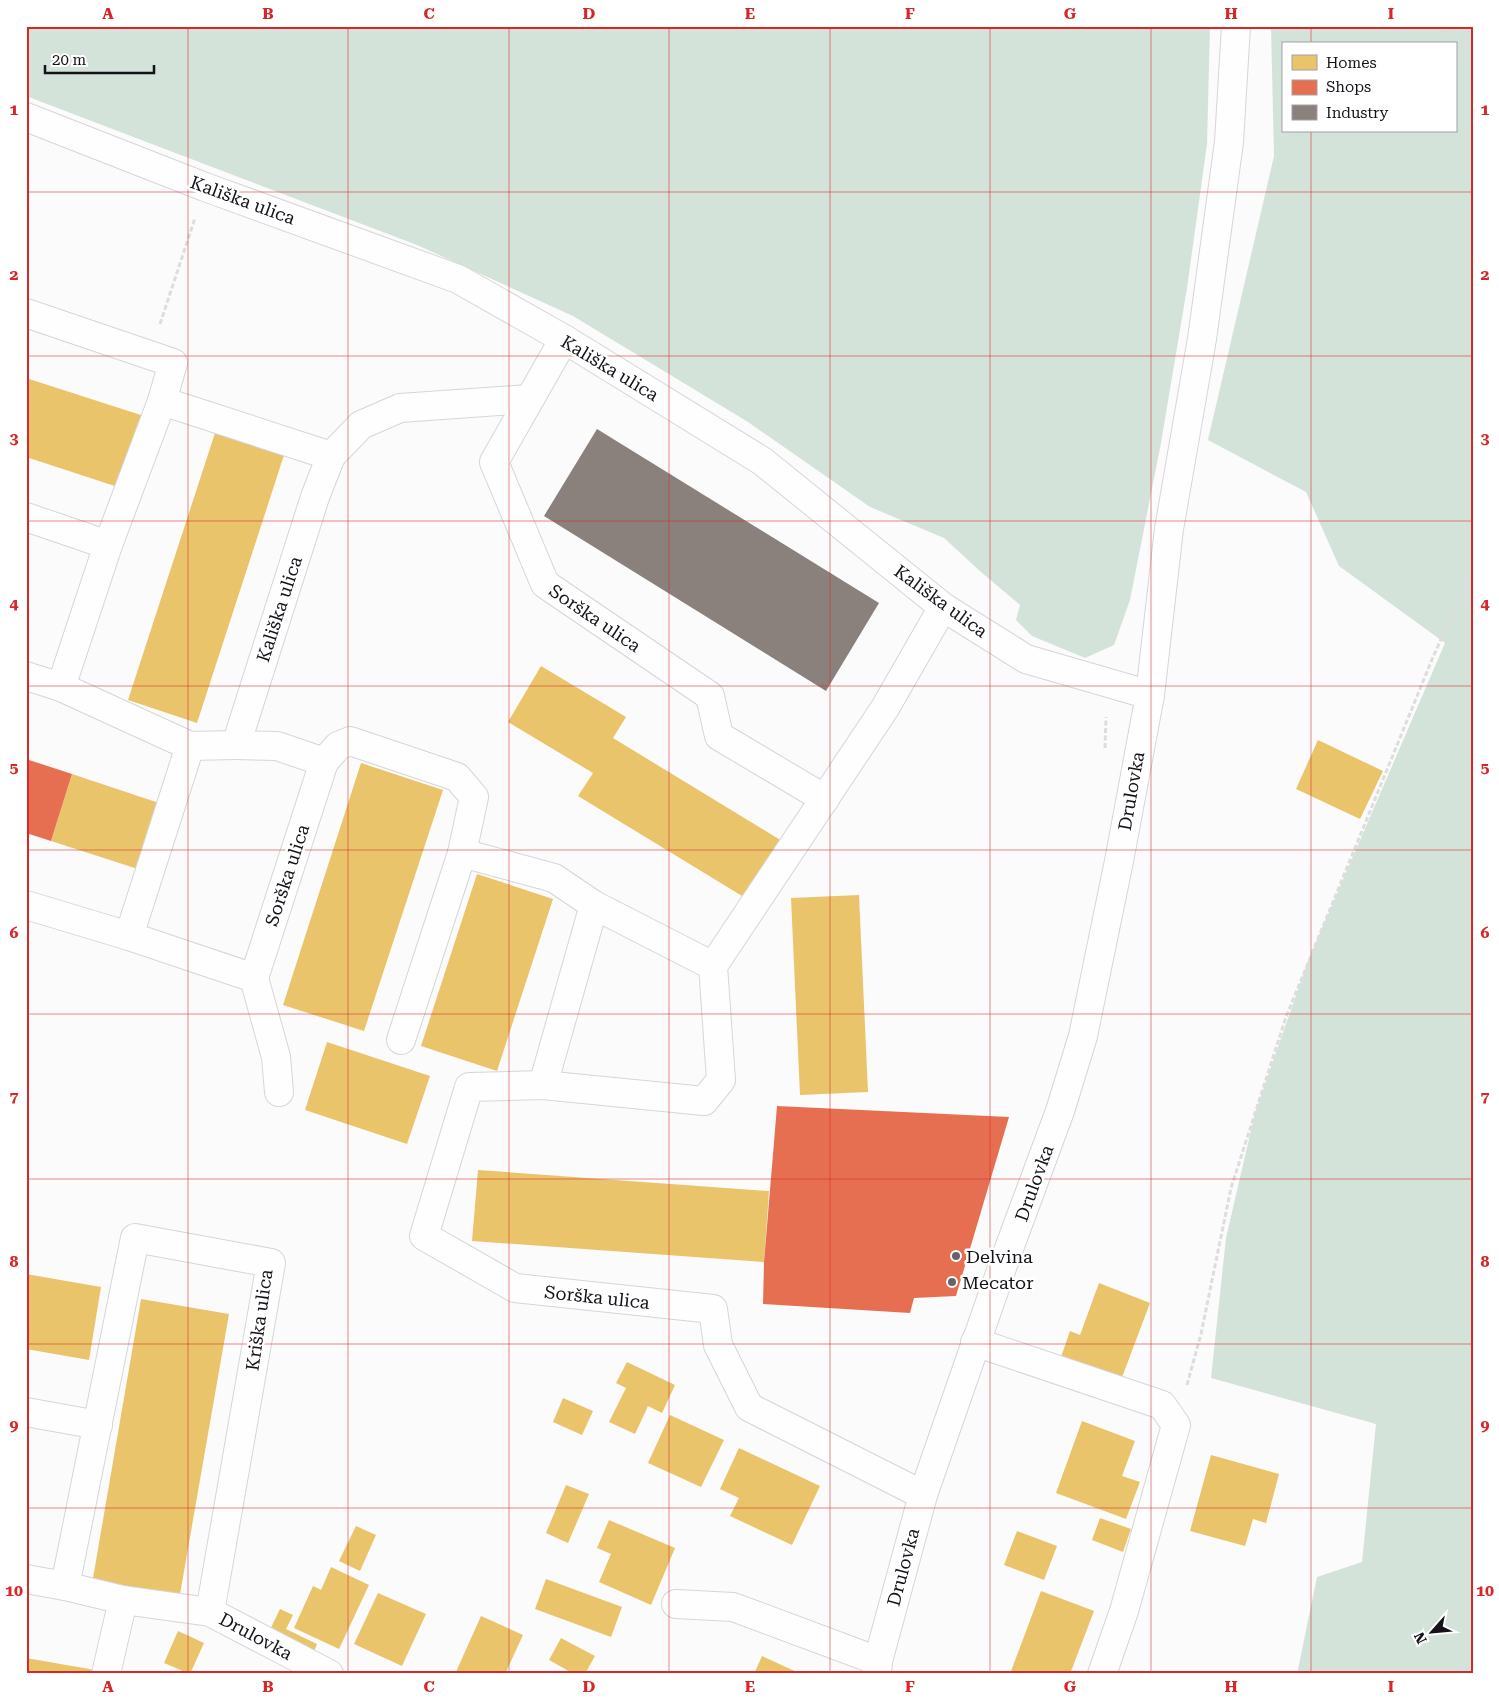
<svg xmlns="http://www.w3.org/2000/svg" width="1499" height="1700" viewBox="0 0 1499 1700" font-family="'Roboto Serif',serif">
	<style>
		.green { fill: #d3e3d9; fill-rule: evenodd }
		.homes { fill: #e9c46a }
		.shops { fill: #e76f51 }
		.industry { fill: #8a817c }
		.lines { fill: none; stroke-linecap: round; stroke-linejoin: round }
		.minor-casing { stroke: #d6d5d9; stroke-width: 30 }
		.tertiary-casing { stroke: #d6d5d9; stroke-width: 30 }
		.path { stroke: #ddd; stroke-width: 3; stroke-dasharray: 5 2.5; stroke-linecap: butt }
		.minor { stroke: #fefeff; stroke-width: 28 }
		.tertiary { stroke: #fefeff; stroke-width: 28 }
		.grid { fill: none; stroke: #d62828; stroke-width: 1; stroke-opacity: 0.55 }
		.poi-dot { fill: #666468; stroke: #fff; stroke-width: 2 }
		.labels { text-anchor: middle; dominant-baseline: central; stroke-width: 5; stroke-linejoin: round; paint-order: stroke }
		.street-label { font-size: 18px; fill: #151219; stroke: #fff }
		.poi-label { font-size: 18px; fill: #151219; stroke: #fff; text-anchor: start }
		.neatline { fill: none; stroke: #d62828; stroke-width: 2 }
		.grid-label { font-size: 16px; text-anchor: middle; font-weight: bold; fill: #d62828 }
	</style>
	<rect width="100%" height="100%" fill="#fbfbfc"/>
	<g class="green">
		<path d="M26,26h1184l-3,118 -20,144 -26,155 -31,157 -16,45 -29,13 -53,-22 -16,-16 4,-15 -39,-33 -37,-34 -74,-31 -122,-85 -175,-106 -156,-71 -391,-149z"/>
		<path d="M1271,26h202v1648h-176l20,-97 45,-15 14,-138 -165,-46 15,-140 29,-125 53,-152 137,-318 -106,-77 -33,-74 -98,-52 66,-284zM1283,44h172v87h-172z"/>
	</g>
	<g class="homes">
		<path d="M26,378l121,39 -23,72 -98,-32z"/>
		<path d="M216,430l69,22 -88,271 -69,-23z"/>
		<path d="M541,666l85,51 -13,21 169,103 -35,58 -169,-103 15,-23 -85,-51z"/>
		<path d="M1318,740l65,31 -23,48 -64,-30z"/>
		<path d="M361,763l82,27 -79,241 -81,-26z"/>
		<path d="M72,774l93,31 -21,66 -93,-30z"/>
		<path d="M477,874l76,25 -56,172 -76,-25z"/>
		<path d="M859,895l9,197 -68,3 -9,-197z"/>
		<path d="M327,1042l103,34 -23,68 -102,-34z"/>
		<path d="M478,1170l291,21 -5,71 -292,-21z"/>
		<path d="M26,1274l75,13 -12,73 -63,-11z"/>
		<path d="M1099,1283l51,20 -29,77 -60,-23 9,-26 10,4z"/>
		<path d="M141,1299l88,15 -50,286 -87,-16z"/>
		<path d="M627,1362l48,23 -13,28 -14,-7 -13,28 -26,-12 17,-34 -10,-5z"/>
		<path d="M563,1398l30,13 -11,24 -29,-13z"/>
		<path d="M670,1415l54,25 -23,47 -53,-24z"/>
		<path d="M1082,1421l53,20 -13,35 18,6 -14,37 -70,-26z"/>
		<path d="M739,1448l81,38 -28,59 -62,-29 9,-18 -19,-9z"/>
		<path d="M1211,1455l68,19 -13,49 -13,-4 -8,27 -55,-15z"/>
		<path d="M566,1485l23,9 -21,49 -22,-10z"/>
		<path d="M1100,1518l31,11 -8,23 -31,-12z"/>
		<path d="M609,1520l66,28 -24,57 -52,-23 12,-28 -14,-6z"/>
		<path d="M356,1526l20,9 -16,36 -21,-10z"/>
		<path d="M1017,1531l40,15 -13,34 -40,-15z"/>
		<path d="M331,1567l38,18 -30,64 -45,-21 19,-42 8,4z"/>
		<path d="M546,1579l76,28 -11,30 -76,-28z"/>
		<path d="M1041,1591l53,20 -24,63h-60z"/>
		<path d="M378,1593l48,21 -24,52 -48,-22z"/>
		<path d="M280,1609l13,6 -7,14 31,15 -6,15 -45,-21z"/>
		<path d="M481,1616l42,19 -18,39h-50z"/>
		<path d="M178,1631l26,12 -14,31 -26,-11z"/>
		<path d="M561,1638l34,18 -10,18h-11l-25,-14z"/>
		<path d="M762,1656l39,18h-47z"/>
		<path d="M26,1658l75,13 -1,3h-74z"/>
	</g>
	<g class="shops">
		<path d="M26,759l46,15 -21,67 -25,-8z"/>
		<path d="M777,1106l232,11 -53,179 -42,2 -4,15 -147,-9 1,-42z"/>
	</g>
	<path class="industry" d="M597,429l282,174 -53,88 -282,-175z"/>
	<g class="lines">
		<g class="minor-casing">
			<g id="minor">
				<path d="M26,117l179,70 253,92 106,60 198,122 181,146 83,52 124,36"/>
				<path d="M26,313l147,50 -11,38 -54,144"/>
				<path d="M564,339l-70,123 51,122 165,112 9,40 106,63"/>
				<path d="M331,456l30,-31 39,-17 129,-9"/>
				<path d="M26,517l82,28 -47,142 129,59 46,-1 79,-248 16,-41 -169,-55"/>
				<path d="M26,676l35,11"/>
				<path d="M236,745l41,1 47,16"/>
				<path d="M462,853l92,25 40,27 119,61"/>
				<path d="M26,905l103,31 61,-190"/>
				<path d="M129,936l125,42"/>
				<path d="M254,978l70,-216 14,-16 12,-5 107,36 17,20 -12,56 -61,187"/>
				<path d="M254,978l22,79 3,35"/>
				<path d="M543,1085l51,-180"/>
				<path d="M135,1238l136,25 -61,349 -87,-12 -58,-14z"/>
				<path d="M975,1342l187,63 14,20 -52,186 -22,63"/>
				<path d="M26,1412l72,13"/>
				<path d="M923,1495l-174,-88 -31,-62 -5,-36 -198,-21 -91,-52 45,-149 74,-2 161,16 17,-21 -8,-114 172,-258 58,-101"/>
				<path d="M26,1579l39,7"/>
				<path d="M676,1604l57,3 145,54"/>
				<path d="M210,1612l119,62"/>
				<path d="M106,1674l17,-74"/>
			</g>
		</g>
		<g class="tertiary-casing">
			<path id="tertiary" d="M877,1674l1,-13 45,-166 81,-233 56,-151 23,-75 36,-175 31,-166 19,-166 33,-190 27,-197 7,-116"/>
		</g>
		<g class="path">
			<path d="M1442,26l31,25"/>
			<path d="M160,324l35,-106"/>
			<path d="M1105,748l1,-31"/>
			<path d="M1187,1385l14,-51 30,-146 55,-171 147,-360 40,-88"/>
		</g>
		<use href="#minor" class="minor"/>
		<use href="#tertiary" class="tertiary"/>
	</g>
	<path class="grid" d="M188,26v1648M348,26v1648M509,26v1648M669,26v1648M830,26v1648M990,26v1648M1151,26v1648M1311,26v18M1311,131v1543M26,192h1447M26,356h1447M26,521h1447M26,686h1447M26,850h1447M26,1014h1447M26,1179h1447M26,1344h1447M26,1508h1447"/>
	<g class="poi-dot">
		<circle cx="956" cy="1256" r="5"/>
		<circle cx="952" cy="1282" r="5"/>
	</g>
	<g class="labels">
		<g class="street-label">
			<text transform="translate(243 200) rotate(20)">Kališka ulica</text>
			<text transform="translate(610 368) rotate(31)">Kališka ulica</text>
			<text transform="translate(941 601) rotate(36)">Kališka ulica</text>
			<text transform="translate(279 609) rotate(-72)">Kališka ulica</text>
			<text transform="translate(595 618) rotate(34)">Sorška ulica</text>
			<text transform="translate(1131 791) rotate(-80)">Drulovka</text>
			<text transform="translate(287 875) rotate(-72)">Sorška ulica</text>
			<text transform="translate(1034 1183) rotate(-70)">Drulovka</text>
			<text transform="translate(597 1297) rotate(6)">Sorška ulica</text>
			<text transform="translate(259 1320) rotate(-82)">Kriška ulica</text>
			<text transform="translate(903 1567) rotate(-75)">Drulovka</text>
			<text transform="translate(256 1636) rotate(28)">Drulovka</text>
		</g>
		<g class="poi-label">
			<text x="966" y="1256">Delvina</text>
			<text x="962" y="1282">Mecator</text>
		</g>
	</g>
	<rect width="1499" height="1700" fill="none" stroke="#ffffff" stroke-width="55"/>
	<rect x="1282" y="42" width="175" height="90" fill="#ffffff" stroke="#a1a0a3"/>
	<rect x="1292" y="55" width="25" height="15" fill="#e9c46a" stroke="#a1a0a3"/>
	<text x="1326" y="68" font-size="15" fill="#151219">Homes</text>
	<rect x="1292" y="80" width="25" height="15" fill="#e76f51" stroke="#a1a0a3"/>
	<text x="1326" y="92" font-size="15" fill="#151219">Shops</text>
	<rect x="1292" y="105" width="25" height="15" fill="#8a817c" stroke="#a1a0a3"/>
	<text x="1326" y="118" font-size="15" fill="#151219">Industry</text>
	<g transform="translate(1432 1632) rotate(243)" stroke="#ffffff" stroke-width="4" paint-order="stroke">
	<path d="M0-4L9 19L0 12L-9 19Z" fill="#151219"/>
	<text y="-8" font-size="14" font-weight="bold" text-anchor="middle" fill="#151219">N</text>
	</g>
	<path d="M45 65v8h109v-8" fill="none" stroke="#151219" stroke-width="2.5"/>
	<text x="52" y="65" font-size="15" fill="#151219" stroke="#ffffff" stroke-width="4" paint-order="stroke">20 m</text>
	<rect x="28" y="28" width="1444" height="1644" class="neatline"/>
	<g class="grid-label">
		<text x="108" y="19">A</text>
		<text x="268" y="19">B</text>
		<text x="429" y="19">C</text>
		<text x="589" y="19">D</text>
		<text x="750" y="19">E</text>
		<text x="910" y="19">F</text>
		<text x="1070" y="19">G</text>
		<text x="1231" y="19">H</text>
		<text x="1391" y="19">I</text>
		<text x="14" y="115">1</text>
		<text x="1485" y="115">1</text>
		<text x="14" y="280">2</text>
		<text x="1485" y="280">2</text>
		<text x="14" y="444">3</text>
		<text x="1485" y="444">3</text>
		<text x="14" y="609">4</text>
		<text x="1485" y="609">4</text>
		<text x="14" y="773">5</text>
		<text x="1485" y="773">5</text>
		<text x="14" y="938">6</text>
		<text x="1485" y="938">6</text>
		<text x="14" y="1102">7</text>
		<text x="1485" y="1102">7</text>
		<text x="14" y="1267">8</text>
		<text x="1485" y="1267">8</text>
		<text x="14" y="1431">9</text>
		<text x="1485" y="1431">9</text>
		<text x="14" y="1596">10</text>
		<text x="1485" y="1596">10</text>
		<text x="108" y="1692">A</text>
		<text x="268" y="1692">B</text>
		<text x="429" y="1692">C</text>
		<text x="589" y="1692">D</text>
		<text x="750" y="1692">E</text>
		<text x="910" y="1692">F</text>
		<text x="1070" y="1692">G</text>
		<text x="1231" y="1692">H</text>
		<text x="1391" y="1692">I</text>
	</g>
</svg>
